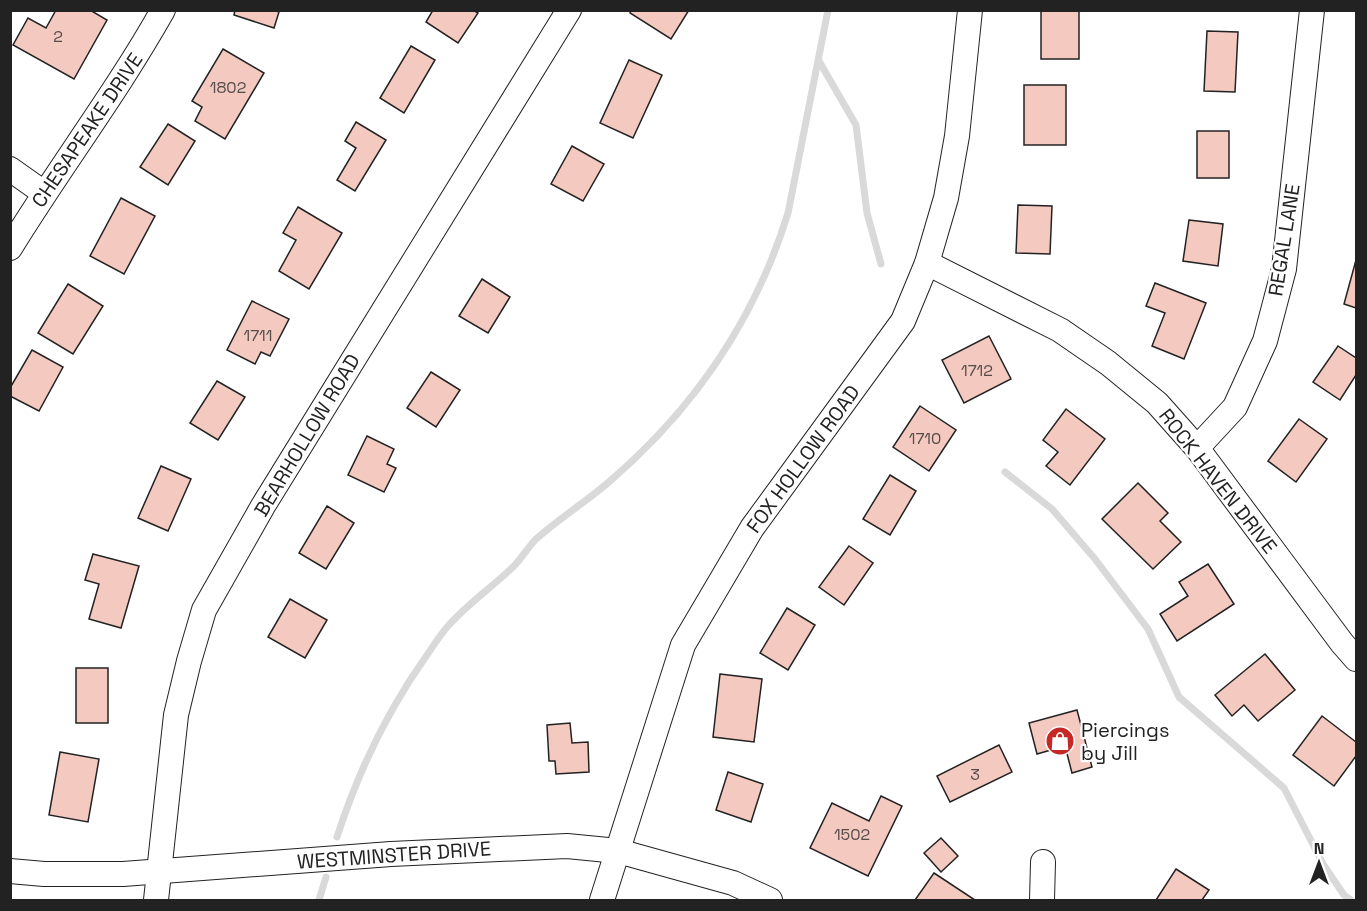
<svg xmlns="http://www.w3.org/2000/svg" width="1367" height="911" viewBox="0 0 1367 911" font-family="'Space Grotesk',sans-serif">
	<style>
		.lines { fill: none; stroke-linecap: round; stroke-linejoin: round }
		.stream { stroke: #d9d9d9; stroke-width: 7 }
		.building { fill: #f3c9c0; stroke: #222; stroke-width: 1.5 }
		.minor-casing { stroke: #222; stroke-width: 26 }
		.minor { stroke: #fff; stroke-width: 24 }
		.labels { text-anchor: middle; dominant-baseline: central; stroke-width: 4.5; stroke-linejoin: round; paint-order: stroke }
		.number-label { font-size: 16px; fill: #564c4a }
		.street-label { font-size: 20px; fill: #222; stroke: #fff }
		.poi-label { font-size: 20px; fill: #222; stroke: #fff; text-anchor: start }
	</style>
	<rect width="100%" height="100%" fill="#fff"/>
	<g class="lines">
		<g class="stream">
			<path d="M819,61l37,64 11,88 14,51"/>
			<path d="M1005,472l47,37 43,50 53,70 31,68 105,91 39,76 21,31 7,5"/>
			<path d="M337,837c21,-65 50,-126 90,-182 7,-10 13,-20 21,-29 20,-23 46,-40 67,-61 7,-8 13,-17 20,-25 23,-21 51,-38 75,-59 85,-73 145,-161 178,-268l40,-203"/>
			<path d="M319,900l7,-23"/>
		</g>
	</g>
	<g class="building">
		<path d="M56,10h34l17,10 -33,59 -61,-34 15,-27 18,10z"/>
		<path d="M235,10h38l6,2 -5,16 -40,-13z"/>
		<path d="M433,10h40l5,3 -20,30 -32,-21z"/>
		<path d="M631,10h58l-18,29 -41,-26z"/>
		<rect x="1041" y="10" width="38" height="49"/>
		<path d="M1207,31l31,1 -3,60 -31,-1z"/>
		<path d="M411,46l24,14 -31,53 -24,-15z"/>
		<path d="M223,49l41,24 -39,66 -30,-18 7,-14 -10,-6z"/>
		<path d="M629,60l33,15 -29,63 -33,-15z"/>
		<rect x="1024" y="85" width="42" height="60"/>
		<path d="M356,122l30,18 -31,51 -18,-11 19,-32 -11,-7z"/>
		<path d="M168,124l27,17 -27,44 -28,-18z"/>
		<rect x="1197" y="131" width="32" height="47"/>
		<path d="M572,146l32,18 -21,37 -32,-17z"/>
		<path d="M121,198l34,18 -31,58 -34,-18z"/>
		<path d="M1018,205l34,1 -2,48 -34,-1z"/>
		<path d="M298,207l44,26 -33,56 -30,-18 17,-31 -13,-7z"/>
		<path d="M1189,220l34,4 -5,42 -35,-5z"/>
		<path d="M1356,260v48l-12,-4z"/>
		<path d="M482,279l28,18 -22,36 -29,-17z"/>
		<path d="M1155,283l51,20 -22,56 -32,-13 13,-33 -19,-7z"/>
		<path d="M68,284l35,22 -30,48 -35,-21z"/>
		<path d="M252,301l37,18 -19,37 -9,-4 -6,12 -28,-14z"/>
		<path d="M989,336l22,43 -47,24 -22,-43z"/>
		<path d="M1338,346l18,12v17l-16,25 -27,-18z"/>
		<path d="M32,350l31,17 -24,44 -29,-15v-8z"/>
		<path d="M431,372l29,18 -24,37 -29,-19z"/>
		<path d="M217,381l28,16 -27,43 -28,-17z"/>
		<path d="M920,406l36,24 -27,41 -36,-24z"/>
		<path d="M1066,409l39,30 -35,46 -24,-19 12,-14 -15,-12z"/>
		<path d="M1299,419l28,20 -31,43 -28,-21z"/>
		<path d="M367,436l27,13 -7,15 9,4 -12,24 -36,-17z"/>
		<path d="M161,466l30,13 -23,52 -30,-13z"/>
		<path d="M890,475l26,16 -26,44 -27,-16z"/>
		<path d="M1138,483l30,30 -8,8 21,21 -28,27 -51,-50z"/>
		<path d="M327,506l27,17 -28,46 -27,-16z"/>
		<path d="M849,546l24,17 -29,42 -25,-18z"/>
		<path d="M93,554l46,12 -18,62 -32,-9 10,-35 -14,-4z"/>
		<path d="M1208,564l26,40 -57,37 -17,-27 28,-18 -9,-14z"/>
		<path d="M290,599l37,21 -22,38 -37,-21z"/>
		<path d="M787,608l28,17 -27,45 -28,-17z"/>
		<path d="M1265,654l30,36 -37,31 -14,-16 -12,11 -17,-21z"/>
		<rect x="76" y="668" width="32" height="55"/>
		<path d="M720,674l42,5 -8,63 -41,-5z"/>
		<path d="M1077,710l15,57 -20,6 -7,-27 -28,8 -8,-31z"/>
		<path d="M1322,716l34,26v14l-22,30 -41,-31z"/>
		<path d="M570,723l2,20 16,-1 1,30 -33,2 -1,-13h-6l-2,-36z"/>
		<path d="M999,745l13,27 -62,30 -13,-26z"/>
		<path d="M60,752l39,7 -11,63 -39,-7z"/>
		<path d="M728,772l35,12 -12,38 -35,-12z"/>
		<path d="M881,796l21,10 -34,70 -58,-28 22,-45 37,18z"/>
		<path d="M941,838l17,18 -17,16 -17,-19z"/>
		<path d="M1176,869l33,21 -7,10h-46z"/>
		<path d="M934,873l41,27h-60z"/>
	</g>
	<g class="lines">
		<g class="minor-casing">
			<g id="minor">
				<path d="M10,169l34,24"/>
				<path d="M10,248c49,-80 107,-156 153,-238"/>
				<path d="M927,263l133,67 48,33 49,40 40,45 145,195 14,16"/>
				<path d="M1197,448l38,-41 30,-66 19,-72 28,-259"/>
				<path d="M10,871l34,3h79l268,-20 176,-8 51,5 115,32 37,17"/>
				<path d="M156,900l20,-185 13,-54 15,-51 59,-104 306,-496"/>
				<path d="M602,900l81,-255 69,-117 151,-207 24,-58 19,-65 11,-62 13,-126"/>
				<path d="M1042,900l1,-38"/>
			</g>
		</g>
		<use href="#minor" class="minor"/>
	</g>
	<defs>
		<g id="shop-disc" transform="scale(1.5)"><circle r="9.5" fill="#c62828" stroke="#fff"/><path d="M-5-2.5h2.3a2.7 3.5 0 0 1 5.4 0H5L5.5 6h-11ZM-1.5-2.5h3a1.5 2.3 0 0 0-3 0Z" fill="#fff"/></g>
	</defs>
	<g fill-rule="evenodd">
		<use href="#shop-disc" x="1060" y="741"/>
	</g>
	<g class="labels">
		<g class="number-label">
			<text x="58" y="36">2</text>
			<text x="228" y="87">1802</text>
			<text x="258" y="335">1711</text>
			<text x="977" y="370">1712</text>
			<text x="925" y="438">1710</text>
			<text x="975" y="774">3</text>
			<text x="852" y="834">1502</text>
		</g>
		<g class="street-label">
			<text transform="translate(87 130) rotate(-56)">CHESAPEAKE DRIVE</text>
			<text transform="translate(1284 240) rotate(-81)">REGAL LANE</text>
			<text transform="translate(307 435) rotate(-59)">BEARHOLLOW ROAD</text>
			<text transform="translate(803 459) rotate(-54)">FOX HOLLOW ROAD</text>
			<text transform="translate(1218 481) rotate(52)">ROCK HAVEN DRIVE</text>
			<text transform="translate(394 855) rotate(-4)">WESTMINSTER DRIVE</text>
		</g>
		<g class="poi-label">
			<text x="1081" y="730">Piercings<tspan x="1081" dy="23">by Jill</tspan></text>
		</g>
	</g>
	<rect width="1367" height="911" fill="none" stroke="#222222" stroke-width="24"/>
	<g transform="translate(1319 863)" stroke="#ffffff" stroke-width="4.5" paint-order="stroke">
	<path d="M0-4.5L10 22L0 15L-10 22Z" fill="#222222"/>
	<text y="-9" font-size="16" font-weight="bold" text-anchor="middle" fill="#222222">N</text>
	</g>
</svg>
